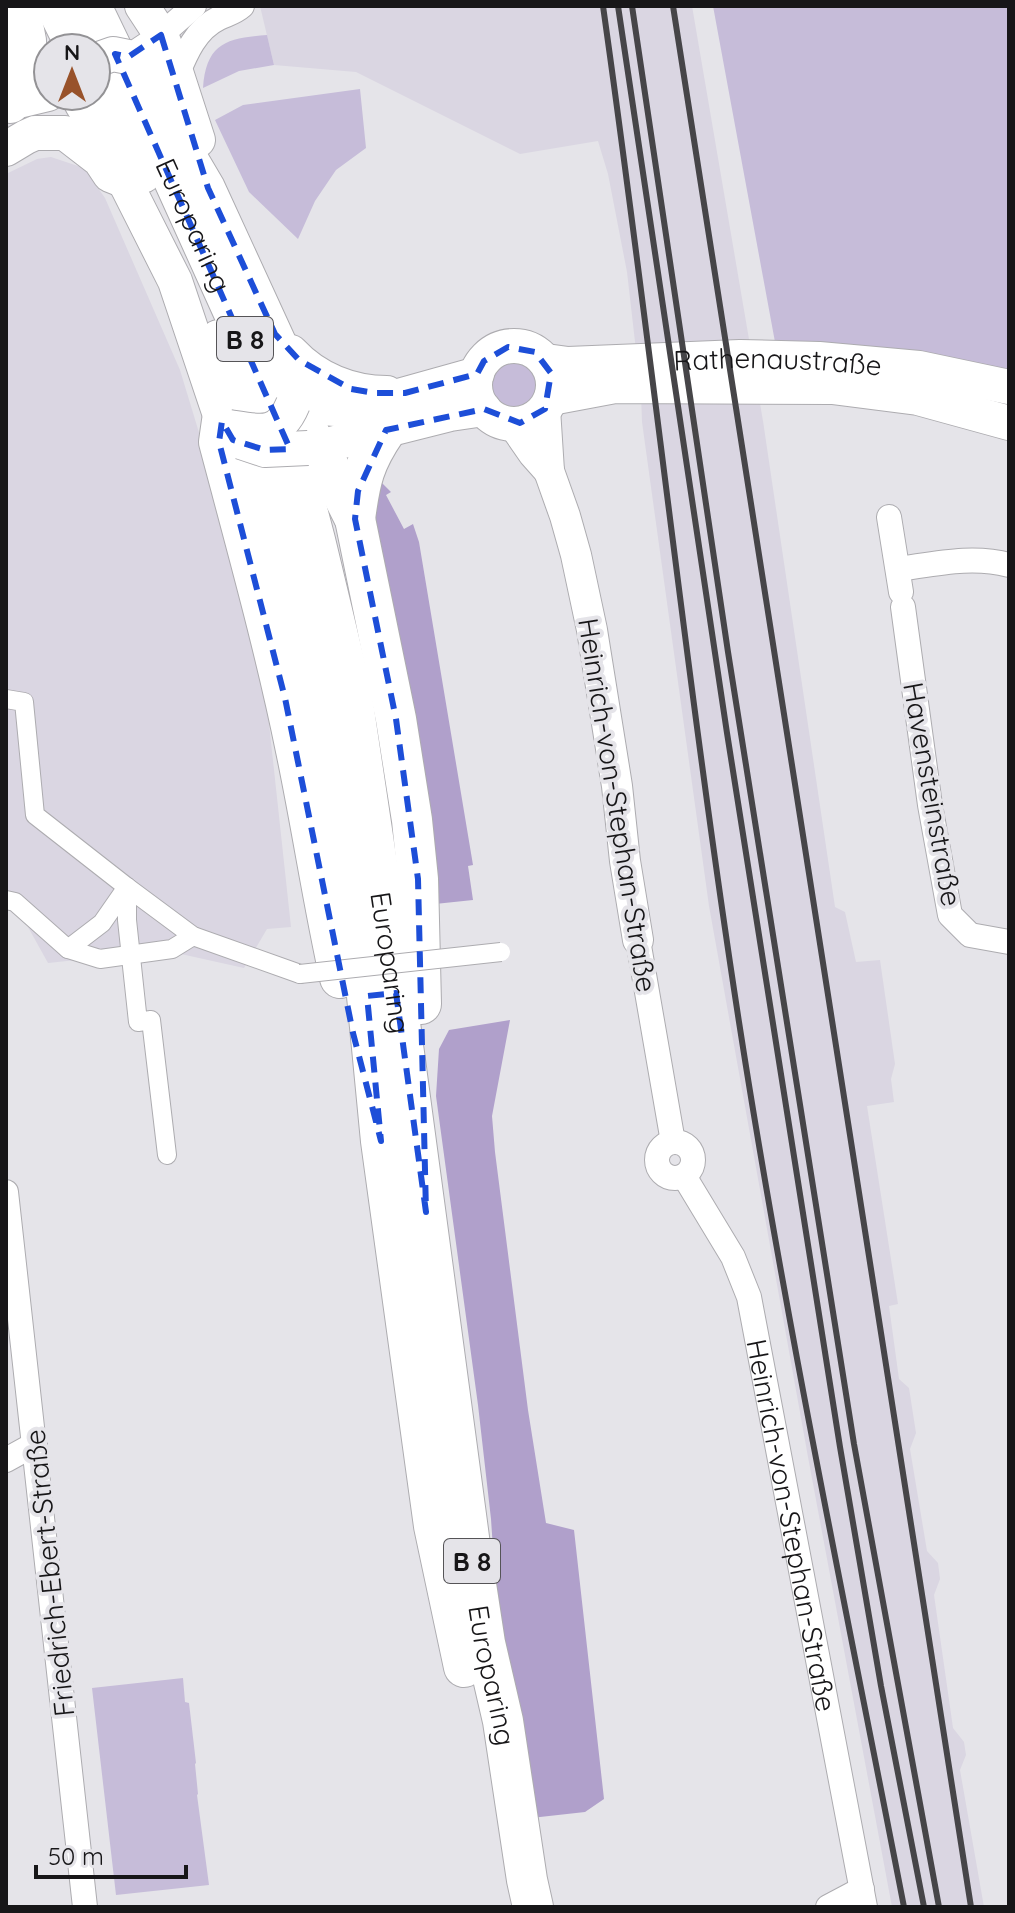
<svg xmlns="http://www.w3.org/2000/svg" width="1015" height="1913" viewBox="0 0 1015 1913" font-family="Quicksand,sans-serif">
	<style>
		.built { fill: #dad6e2 }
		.green { fill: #c6bcd9 }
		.forest { fill: #b0a0cb }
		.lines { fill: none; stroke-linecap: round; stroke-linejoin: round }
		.pedestrian-casing { stroke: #adacb0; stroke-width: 20 }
		.minor-casing { stroke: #adacb0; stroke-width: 26 }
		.tertiary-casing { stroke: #adacb0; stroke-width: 32 }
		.secondary-casing { stroke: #adacb0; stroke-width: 36 }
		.trunk-casing { stroke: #adacb0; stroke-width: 42 }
		.pedestrian { stroke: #fff; stroke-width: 18 }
		.minor { stroke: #fff; stroke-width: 24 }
		.tertiary { stroke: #fff; stroke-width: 30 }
		.secondary { stroke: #fff; stroke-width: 34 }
		.trunk { stroke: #fff; stroke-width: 40 }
		.rail { stroke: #464548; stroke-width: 6 }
		.pedestrian-bridge-casing { stroke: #adacb0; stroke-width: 20; stroke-linecap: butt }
		.secondary-bridge-casing { stroke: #adacb0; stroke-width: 36; stroke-linecap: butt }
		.pedestrian-bridge { stroke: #fff; stroke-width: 18 }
		.secondary-bridge { stroke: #fff; stroke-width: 34 }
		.marked { fill: none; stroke: #1d4ed8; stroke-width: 6; stroke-dasharray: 16 10; stroke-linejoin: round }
		.labels { text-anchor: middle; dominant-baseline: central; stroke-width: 8; stroke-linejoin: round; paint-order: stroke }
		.shield { fill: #e5e4e9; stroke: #555457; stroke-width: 2 }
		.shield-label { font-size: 26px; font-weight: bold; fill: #171618 }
		.street-label { font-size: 28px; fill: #171618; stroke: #e5e4e9 }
	</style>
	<rect width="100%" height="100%" fill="#e5e4e9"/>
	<g class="built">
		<path d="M260,6h432l71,415 72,486 10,5 11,50 24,-2 15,104 -4,15 3,23 -27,4 31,198 -9,2 10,73 10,9 7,45 -6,16 17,102 11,12 2,16 -6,16 19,133 11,14 2,13 -6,15 24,137h-92l-84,-450 -99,-551 -67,-484 -1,-28 -14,-122 -19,-98 -10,-33 -78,13 -164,-82 -82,-7z"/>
		<path d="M51,157l33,11 21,30 75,172 58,191 24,98 29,268 -24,2 -23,39 -63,-14 -38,-1 -95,10 -20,-36 -11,-15 -11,-7v-731l31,-15z"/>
	</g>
	<g class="green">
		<path d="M713,6h296v373l-104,-30 -130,-7z"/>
		<path d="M267,35l7,30 -35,6 -36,17c3,-45 24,-50 64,-53z"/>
		<path d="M360,89l6,59 -30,22 -21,31 -17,38 -49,-47 -34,-72 28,-15z"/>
		<circle cx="513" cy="382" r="25"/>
		<path d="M183,1678l2,24 4,1 7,60 -1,1 3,30 -1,1 12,90 -93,10 -24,-207z"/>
	</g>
	<g class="forest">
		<path d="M381,482l10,10 -5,3 18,34 9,-5 6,18 54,323 -5,1 5,34 -38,4 -48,-314 -18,-105z"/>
		<path d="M510,1020l-18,96 3,36 33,258 18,113 28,7 30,269 -19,13 -54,6 -35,-225 -5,-74 -13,-114 -42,-309 3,-47 10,-19z"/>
	</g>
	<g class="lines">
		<g class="pedestrian-casing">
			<g id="pedestrian">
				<path d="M6,699l18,3 11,113 92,72 66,49 107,38"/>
				<path d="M127,887v33l11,102 13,-2 16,135"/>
				<path d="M6,900l9,2 53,47 32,10 72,-10 21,-13"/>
				<path d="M68,949l34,-26 25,-36"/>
			</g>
		</g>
		<g class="minor-casing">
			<g id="minor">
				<path d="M128,57l33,-22 33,-29"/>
				<path d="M177,75c9,-22 19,-46 42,-57 8,-4 15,-5 23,-12"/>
				<path d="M889,517l12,75"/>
				<path d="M898,569c37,-5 74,-14 111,-4"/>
				<path d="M903,607l27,198 20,110 20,20 39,7"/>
				<path d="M638,940l35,202"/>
				<circle cx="675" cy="1160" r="18"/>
				<path id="s1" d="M684,1176l49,81 16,40 116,610"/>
				<path d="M6,1192l79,715"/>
				<path d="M6,1460l29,-16"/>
				<path d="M828,1907l34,-18"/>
			</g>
		</g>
		<g class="tertiary-casing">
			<g id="tertiary">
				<path d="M545,409l4,62 16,45 11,39 16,75 25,156 8,75 13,79"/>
				<path d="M513,424l20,29 16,18"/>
			</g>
		</g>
		<g class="secondary-casing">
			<g id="secondary">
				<path d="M142,6l19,29 16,40 21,65"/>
				<path d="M138,65l5,7 42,77 23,39 90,196 9,37 12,26"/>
				<path d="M78,96c10,25 41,49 47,71 0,2 0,12 -1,13l51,101 47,140 11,19"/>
				<path d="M6,104l42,-10"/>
				<path d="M6,149l20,-12 9,-4h30l35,27 10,15 10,4"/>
				<circle cx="514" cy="385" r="39"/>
				<path d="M291,352c25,27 60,41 96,41"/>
				<path id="s2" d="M546,361l22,3 172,-7 79,2 100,9 90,19"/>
				<path d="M298,384l25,24 25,2 129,-36"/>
				<path d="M551,398l64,-12 217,1 86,11 91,25"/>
				<path d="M308,448l11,-1 131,-33 34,-5"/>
			</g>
		</g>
		<g class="trunk-casing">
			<g id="trunk">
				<path d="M56,6l21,42"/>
				<path id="s3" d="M91,6l68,141 76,168 46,111 19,57 15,57 36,150 42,281 77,574 15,98 18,78 24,159 6,27"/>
				<path d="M96,84l46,89"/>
				<path d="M10,103c19,-34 23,-61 5,-97"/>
				<path d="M219,340l52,155 49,200 45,280 16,166 53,385 30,141"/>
				<path d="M222,421l-3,21c27,102 56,205 77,308 16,76 27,152 44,228"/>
				<path d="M319,447l36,72 41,200 16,101 6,59 3,125"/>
				<path d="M355,519c5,-39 9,-57 31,-89"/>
			</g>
		</g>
		<use href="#pedestrian" class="pedestrian"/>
		<use href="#minor" class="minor"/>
		<use href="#tertiary" class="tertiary"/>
		<use href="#secondary" class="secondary"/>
		<use href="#trunk" class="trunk"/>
		<g class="rail">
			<path d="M603,6c48,338 84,679 136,1016 46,297 108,591 165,885"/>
			<path d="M618,6l109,727 113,714 41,239 43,221"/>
			<path d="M632,6l96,646 126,792 85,463"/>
			<path d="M673,6l298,1901"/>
		</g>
		<g class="pedestrian-bridge-casing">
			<path id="pedestrian-bridge" d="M300,974l201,-22"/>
		</g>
		<g class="secondary-bridge-casing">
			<g id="secondary-bridge">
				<path d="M96,60l17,-6 15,3"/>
				<path d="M229,427c31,5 50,11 64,-23"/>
				<path d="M241,442l24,8 43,-2"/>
			</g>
		</g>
		<use href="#pedestrian-bridge" class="pedestrian-bridge"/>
		<use href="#secondary-bridge" class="secondary-bridge"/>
	</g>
	<path class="marked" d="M161,35l47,153 67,146 24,26 52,29 24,4h30l72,-19 7,-13 24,-14 27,5 16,21 -6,36 -25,14 -36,-14 -98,21 -28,61 -3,28 41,200 22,160 8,333 -30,-219 -29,3 14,145 -28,-108 -68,-335 -66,-256 3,-21 11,19 32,10 25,-1 -175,-395 13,3z"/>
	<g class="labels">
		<g class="shield">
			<rect x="217" y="317" width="56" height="44" rx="6"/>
			<rect x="444" y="1539" width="56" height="44" rx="6"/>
		</g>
		<g class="shield-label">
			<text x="245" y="339">B 8</text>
			<text x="472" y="1561">B 8</text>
		</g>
		<g class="street-label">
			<text stroke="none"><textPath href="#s3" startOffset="242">Europaring</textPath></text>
			<text stroke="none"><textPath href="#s2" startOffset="232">Rathenaustraße</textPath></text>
			<text transform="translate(933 794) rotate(80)">Havensteinstraße</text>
			<text transform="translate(618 805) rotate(81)">Heinrich-von-Stephan-Straße</text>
			<text stroke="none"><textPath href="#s3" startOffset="1010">Europaring</textPath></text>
			<text stroke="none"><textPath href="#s1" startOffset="370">Heinrich-von-Stephan-Straße</textPath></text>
			<text transform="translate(49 1573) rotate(-96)">Friedrich-Ebert-Straße</text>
			<text stroke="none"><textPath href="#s3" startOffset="1730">Europaring</textPath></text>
		</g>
	</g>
	<rect width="1015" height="1913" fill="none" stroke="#171618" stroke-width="16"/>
	<g transform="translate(72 72)"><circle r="38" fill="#e5e4e9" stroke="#939295" stroke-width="2"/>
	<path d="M0-6L14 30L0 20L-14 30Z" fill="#98522a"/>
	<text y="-12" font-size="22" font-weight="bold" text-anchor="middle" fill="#171618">N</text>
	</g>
	<path d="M36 1865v12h150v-12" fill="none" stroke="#171618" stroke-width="4"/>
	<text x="48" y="1865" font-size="24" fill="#171618" stroke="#e5e4e9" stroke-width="6" paint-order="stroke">50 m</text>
</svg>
